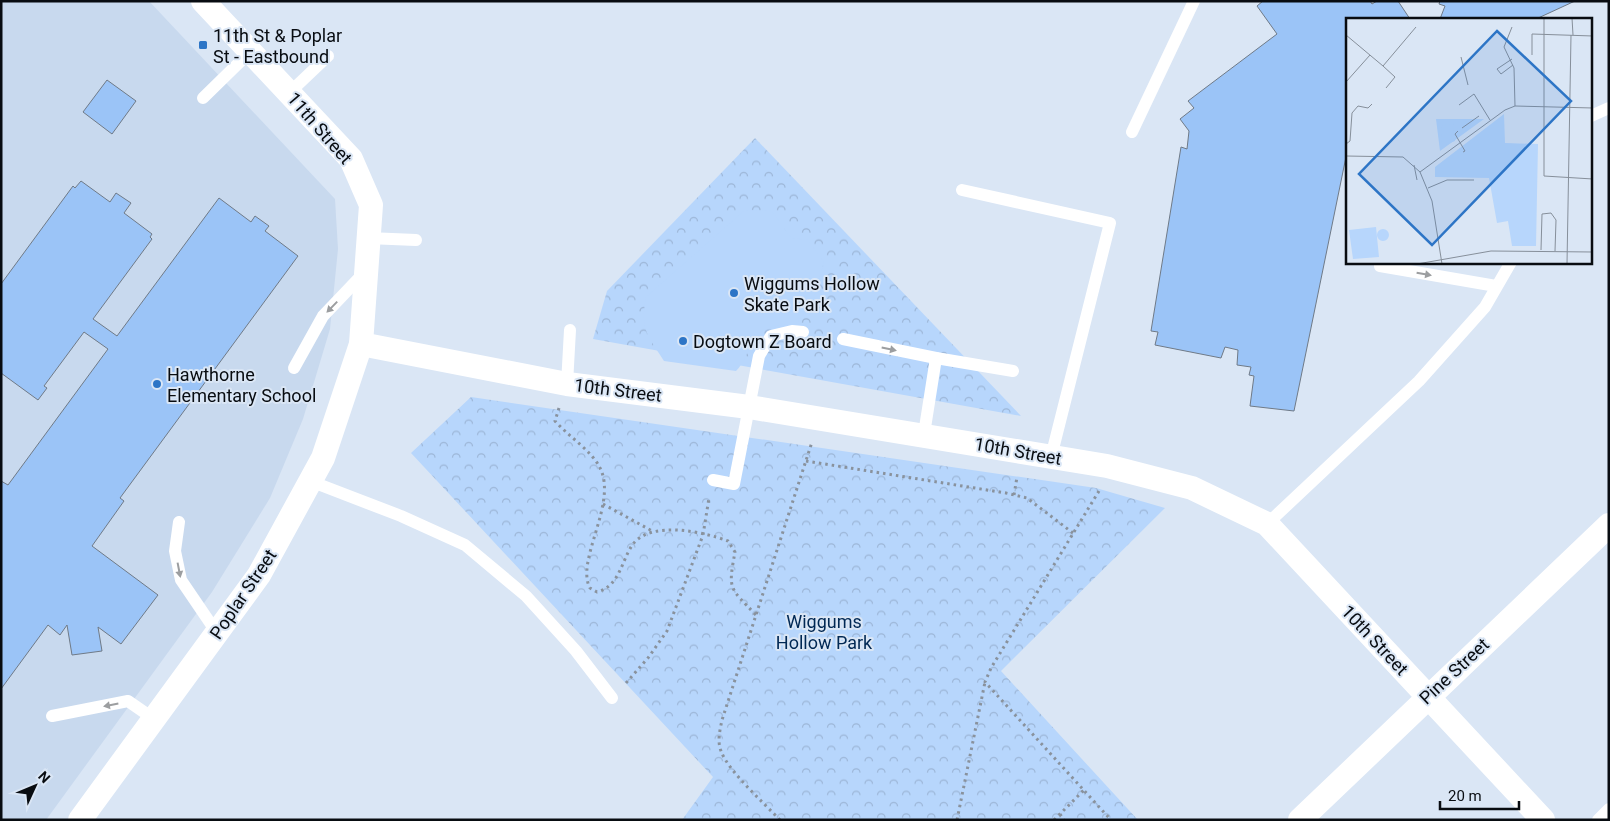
<svg xmlns="http://www.w3.org/2000/svg" width="1610" height="821" viewBox="0 0 1610 821" font-family="Roboto,sans-serif">
	<style>
		.built { fill: #c8d9ee }
		.park { fill: url(#park-crowns) }
		.garden { fill: #b7d6fc }
		.building { fill: #9bc4f7; stroke: #6f7a87 }
		.lines { fill: none; stroke-linecap: round; stroke-linejoin: round }
		.path { stroke: #89929d; stroke-width: 3; stroke-dasharray: 2.5 4; stroke-linecap: butt }
		.lane { stroke: #fff; stroke-width: 12 }
		.street { stroke: #fff; stroke-width: 24 }
		.oneway { fill: #9c9ea0 }
		.poi-dot { fill: #2d75c6; stroke: #dae6f5; stroke-width: 2 }
		.labels { text-anchor: middle; dominant-baseline: central; stroke-width: 4; stroke-linejoin: round; paint-order: stroke }
		.poi-label { font-size: 18px; fill: #080c11; stroke: #dae6f5; text-anchor: start }
		.street-label { font-size: 18px; fill: #080c11; stroke: #dae6f5 }
		.park-label { font-size: 18px; fill: #002854; stroke: #dae6f5 }
		.inset-road { fill: none; stroke: #868f9a; stroke-width: 1 }
		.view { fill: #2d75c6; fill-opacity: 0.15; stroke: #2d75c6; stroke-width: 2.5 }
		.inset-edge { fill: none; stroke: #080c11; stroke-width: 2.5 }
	</style>
	<defs>
		<pattern id="park-crowns" width="20" height="18" patternUnits="userSpaceOnUse" patternTransform="scale(1.25)"><rect width="20" height="18" fill="#b7d6fc"/><path d="M2 6a3 3 0 1 1 6 0M12 15a3 3 0 1 1 6 0" fill="none" stroke="#9cb6d7"/></pattern>
	</defs>
	<rect width="100%" height="100%" fill="#dae6f5"/>
	<path class="built" d="M1,1h148l186,198 3,50 -8,80 -27,90 -33,79 -58,94 -166,228h-45z"/>
	<g class="park">
		<path d="M755,138l266,278 -428,-77 14,-48z"/>
		<path d="M471,397l625,91 69,20 -164,163 137,149h-456l31,-43 -302,-324z"/>
	</g>
	<path class="garden" d="M745,210l27,1 19,27 17,2 16,22 -11,39 -17,23c-17,0 -35,3 -44,20 -6,10 -8,19 -16,27l-72,-10c-17,-27 -24,-31 -18,-64z"/>
	<g class="building">
		<path d="M1263,1h107l2,3 5,-3h21l12,18h-62v128l-54,264 -44,-5 4,-30 -5,-1 2,-8 -14,-2 1,-15 -13,-3 -4,11 -66,-13 3,-13 -7,-1 30,-184 6,2 2,-18 -9,-12 14,-11 -6,-7 89,-67 -20,-28z"/>
		<path d="M1440,1h135l-39,18h-96l5,-13 -6,-2z"/>
		<path d="M107,80l29,21 -24,33 -29,-22z"/>
		<path d="M81,181l29,21 6,-9 15,10 -7,10 28,21 -2,3 2,2 -59,80 24,17 102,-138 32,24 4,-6 14,10 -4,5 33,25 -178,242 4,3 -32,45 66,49 -37,49 -23,-17 4,24 -30,4 -5,-30 -7,10 -12,-10 -47,64v-208l7,4 100,-136 -24,-17 -40,54 3,2 -9,12 -37,-27v-89l72,-98 2,2z"/>
	</g>
	<g class="lines">
		<g class="path">
			<path d="M559,408l-4,13c12,14 38,31 45,47 18,35 -25,93 -10,120l7,4c23,-6 24,-31 36,-48 19,-24 71,-12 95,-3l7,11c-7,38 -6,35 21,63"/>
			<path d="M806,461l200,32 21,5 46,35"/>
			<path d="M1099,491l-108,177 -6,14 126,138"/>
			<path d="M1014,495l3,-18"/>
			<path d="M603,504l51,28"/>
			<path d="M626,683l22,-25 19,-27 36,-96 6,-37"/>
			<path d="M1060,814l4,6"/>
			<path d="M780,820c-16,-17 -52,-49 -59,-69 -4,-10 -1,-21 1,-31l90,-278"/>
			<path d="M957,820l28,-138"/>
			<path d="M1054,820l30,-30"/>
		</g>
		<g class="lane">
			<path d="M289,93l39,-37"/>
			<path d="M203,98l47,-46"/>
			<path d="M1591,116l18,-8"/>
			<path d="M1132,132l62,-131"/>
			<path d="M962,190l148,33 -59,234"/>
			<path d="M368,238l48,2"/>
			<path d="M1380,262v4l116,20"/>
			<path d="M843,339l93,19 77,13"/>
			<path d="M294,368l29,-52 41,-43"/>
			<path d="M567,384l3,-54"/>
			<path d="M924,434l12,-76"/>
			<path d="M713,480l21,4 25,-128 12,-20 21,-5 11,1"/>
			<path d="M310,481l91,35 64,29 61,51 50,55 36,47"/>
			<path d="M179,522l-4,29 6,29 36,53"/>
			<path d="M1267,524l152,-143 66,-74 26,-45"/>
			<path d="M52,716l76,-15 26,18"/>
			<path d="M1598,820l11,-11"/>
		</g>
		<g class="street">
			<path d="M361,344l206,40 182,23 358,59 85,22 75,36 276,296"/>
			<path d="M80,820l179,-245 64,-117 38,-114 10,-139 -20,-46 -148,-158"/>
			<path d="M1300,820l309,-295"/>
		</g>
	</g>
	<defs><path id="oneway-solid" d="M-6-.8H1V-3.2L6.5 0L1 3.2V.8H-6Z" transform="scale(1.25)"/></defs>
	<g class="oneway">
		<use href="#oneway-solid" transform="translate(1424 274) rotate(10)"/>
		<use href="#oneway-solid" transform="translate(332 307) rotate(134)"/>
		<use href="#oneway-solid" transform="translate(889 349) rotate(12)"/>
		<use href="#oneway-solid" transform="translate(179 570) rotate(79)"/>
		<use href="#oneway-solid" transform="translate(111 705) rotate(169)"/>
	</g>
	<g class="poi-dot">
		<rect x="198" y="40" width="10" height="10" rx="2.5"/>
		<circle cx="734" cy="293" r="5"/>
		<circle cx="683" cy="341" r="5"/>
		<circle cx="157" cy="384" r="5"/>
	</g>
	<g class="labels">
		<g class="poi-label">
			<text x="213" y="35">11th St &amp; Poplar<tspan x="213" dy="21">St - Eastbound</tspan></text>
			<text x="744" y="283">Wiggums Hollow<tspan x="744" dy="21">Skate Park</tspan></text>
			<text x="693" y="341">Dogtown Z Board</text>
			<text x="167" y="374">Hawthorne<tspan x="167" dy="21">Elementary School</tspan></text>
		</g>
		<g class="street-label">
			<text transform="translate(320 128) rotate(49)">11th Street</text>
			<text transform="translate(618 390) rotate(7)">10th Street</text>
			<text transform="translate(1018 451) rotate(10)">10th Street</text>
			<text transform="translate(243 594) rotate(-56)">Poplar Street</text>
			<text transform="translate(1375 640) rotate(47)">10th Street</text>
			<text transform="translate(1454 671) rotate(-43)">Pine Street</text>
		</g>
		<g class="park-label">
			<text x="824" y="621">Wiggums<tspan x="824" dy="21">Hollow Park</tspan></text>
		</g>
	</g>
	<g transform="translate(1346 18)">
		<rect width="246" height="246" fill="#dae6f5"/>
		<path d="M158,96l1,29 33,1 -2,102h-24l-4,-25 -11,2 -8,-45 -54,-1v-10zM90,101h48l-44,32zM31 217a6 6 0 1 1 12 0a6 6 0 1 1-12 0Z" fill="#b7d6fc"/>
		<path d="M107,105l2,18 -11,4 -3,-3 1,-16zM30,209l3,30 -26,2 -4,-29z" fill="#b7d6fc"/>
		<path class="inset-road" d="M198,0v158l49,3M226,0l1,17M166,9l-8,20 10,21 1,38M0,17l37,31 33,-39M186,37v-21l61,2M115,39l7,28M166,41l-15,10 4,5 12,-9M37,48l12,11 -9,11M0,64l24,-27M113,87l15,-11 16,26M116,110l17,-12M112,113l-3,3 10,17 -2,1M0,126l4,-3 2,-28 6,-7 10,2 4,-4M0,138l57,1 17,15 12,29 10,63M68,147l3,15M74,154l85,-62 10,-4 78,2M82,170l19,-8h27M195,232l1,-36 9,-1 5,7 -1,31M71,246l74,-13 102,1M221,246l4,-229"/>
		<path class="view" d="M151,13l74,70 -139,144 -73,-71z"/>
		<rect width="246" height="246" class="inset-edge"/>
	</g>
	<rect width="1610" height="821" fill="none" stroke="#080c11" stroke-width="5"/>
	<g transform="translate(35 786) rotate(46)" stroke="#dae6f5" stroke-width="4" paint-order="stroke">
	<path d="M0-4L9 19L0 12L-9 19Z" fill="#080c11"/>
	<text y="-8" font-size="14" font-weight="bold" text-anchor="middle" fill="#080c11">N</text>
	</g>
	<path d="M1440 801v8h79v-8" fill="none" stroke="#080c11" stroke-width="2.5"/>
	<text x="1448" y="801" font-size="15" fill="#080c11" stroke="#dae6f5" stroke-width="4" paint-order="stroke">20 m</text>
</svg>
